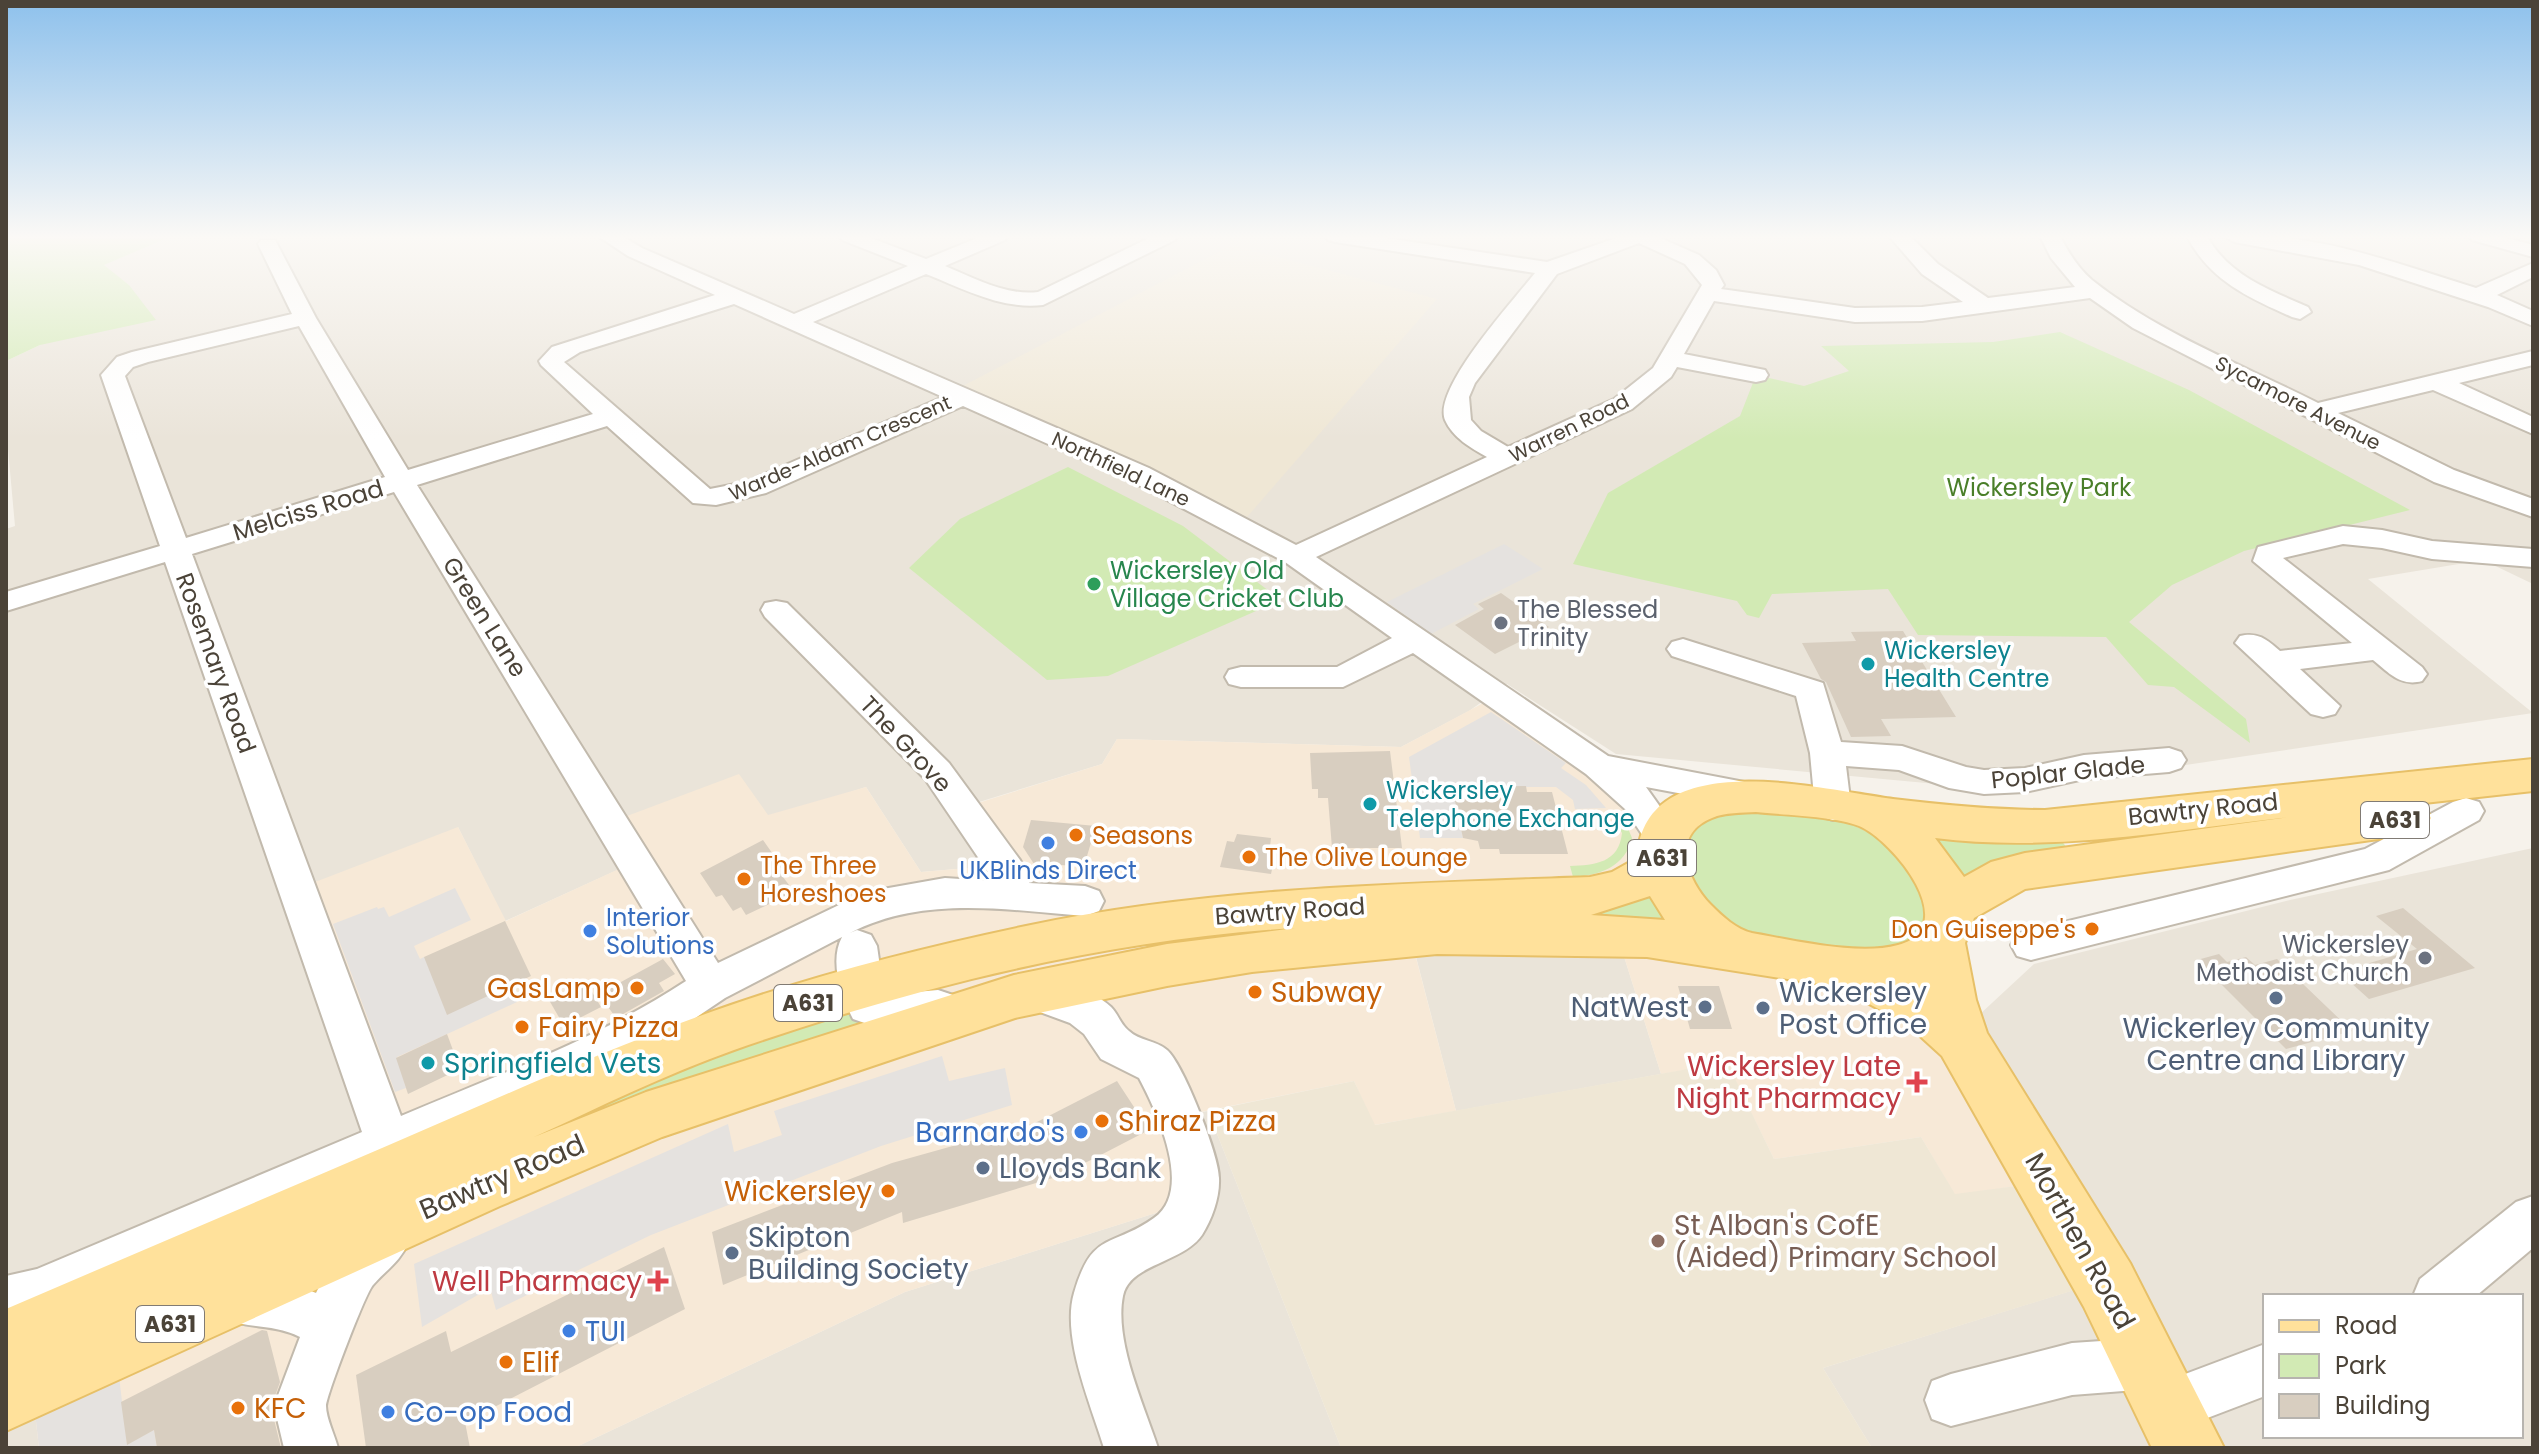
<svg xmlns="http://www.w3.org/2000/svg" width="2539" height="1454" viewBox="0 0 2539 1454" font-family="Poppins,sans-serif">
	<style>
		.residential { fill: #eae4d9; fill-rule: evenodd }
		.commercial { fill: #f7e9d7 }
		.education { fill: #efe7d5 }
		.green { fill: #d2eab4 }
		.parking { fill: #e5e2df }
		.building { fill: #d8cec0 }
		.lines { fill: none; stroke-linecap: round; stroke-linejoin: round }
		.minor-casing { stroke: #c2baad; stroke-width: 4 }
		.major-casing { stroke: #e7c068; stroke-width: 4 }
		.minor { fill: #fff; fill-rule: evenodd }
		.major { fill: #ffe19b; fill-rule: evenodd }
		.leisure-dot { fill: #2e9e5b; stroke: #fff; stroke-width: 3 }
		.worship-dot { fill: #6b7280; stroke: #fff; stroke-width: 3 }
		.culture-dot { fill: #0f9aa8; stroke: #fff; stroke-width: 3 }
		.food-dot { fill: #e8710a; stroke: #fff; stroke-width: 3 }
		.shop-dot { fill: #3f7fe0; stroke: #fff; stroke-width: 3 }
		.service-dot { fill: #5c6f8a; stroke: #fff; stroke-width: 3 }
		.health-dot { fill: #e0444e; stroke: #fff; stroke-width: 3 }
		.education-dot { fill: #8d6e63; stroke: #fff; stroke-width: 3 }
		.labels { text-anchor: middle; dominant-baseline: central; stroke-width: 7; stroke-linejoin: round; paint-order: stroke }
		.far-street-label { font-size: 20px; fill: #4b4338; stroke: #fff }
		.shield { fill: #fff; stroke: #817b74; stroke-width: 2 }
		.shield-label { font-size: 22px; font-weight: bold; fill: #4b4338 }
		.park-label { font-size: 24px; fill: #4a7f29; stroke: #fff }
		.street-label { font-size: 24px; fill: #4b4338; stroke: #fff }
		.leisure-label { font-size: 24px; fill: #27864d; stroke: #fff; text-anchor: start }
		.worship-label { font-size: 24px; fill: #5b616d; stroke: #fff; text-anchor: start }
		.culture-label { font-size: 24px; fill: #0d838f; stroke: #fff; text-anchor: start }
		.food-label { font-size: 24px; fill: #c56008; stroke: #fff; text-anchor: start }
		.shop-label { font-size: 24px; fill: #366cbe; stroke: #fff }
		.near-food-label { font-size: 28px; fill: #c56008; stroke: #fff; text-anchor: start }
		.near-service-label { font-size: 28px; fill: #4e5e75; stroke: #fff; text-anchor: start }
		.near-culture-label { font-size: 28px; fill: #0d838f; stroke: #fff; text-anchor: start }
		.near-health-label { font-size: 28px; fill: #be3a42; stroke: #fff; text-anchor: end }
		.near-shop-label { font-size: 28px; fill: #366cbe; stroke: #fff; text-anchor: start }
		.near-street-label { font-size: 28px; fill: #4b4338; stroke: #fff }
		.near-education-label { font-size: 28px; fill: #785e54; stroke: #fff; text-anchor: start }
	</style>
	<rect width="100%" height="100%" fill="#f6f2eb"/>
	<g class="residential">
		<path d="M172,236h2361v348l-50,-24 -115,19 165,134 -521,78 -396,-37 -109,-70 -38,27 -68,36 -284,-8 -15,25 -139,43 40,58 -82,7 -55,-85 -231,75 -130,59 -47,-94 -70,315 -382,145v-758l9,-3 -9,-99v-66l34,-16 89,-60 -26,-20z"/>
		<path d="M2533,848v600h-661l-49,-80 257,-80 -129,-247 83,-77 256,-64zM2265,1296h256v140h-256z"/>
		<path d="M1621,947l40,127 -205,37 -42,-162z"/>
		<path d="M1208,1111l133,337h-767l331,-156 254,-80 16,-95z"/>
		<path d="M35,1412l4,36h-33v-23z"/>
	</g>
	<path class="commercial" d="M1487,701l74,52 77,65 5,22 197,142 92,42 92,161 -69,10 -34,-58 -147,22 -47,-96 -66,11 -40,-127 -207,3 42,161 -82,14 -20,-44 -178,36 -1,73 -16,22 -254,80 -331,156h-535l-4,-36 353,-270 -91,-253 161,-62 48,94 128,-59 -23,-40 128,-48 29,41 98,-28 55,85 82,-7 -41,-57 140,-44 15,-25 284,8z"/>
	<g class="education">
		<path d="M1232,245l205,54 -190,218 -286,-130z"/>
		<path d="M1727,1062l47,97 147,-22 34,57 69,-9 57,103 -258,80 49,80h-531l-133,-337 146,-30 21,44z"/>
	</g>
	<g class="green">
		<path d="M6,236h166l-68,29 25,20 27,35 -116,25 -34,16z"/>
		<path d="M2060,332l129,58 221,120 -166,41 -72,34 -43,37 117,97 4,24 -76,-56 -26,-2 -42,-48 -188,-2 -30,-46 -116,5 -13,24 -12,-3 -10,-14 -164,-37 35,-71 132,-77 16,-41 48,11 45,-15 -28,-25 172,-4z"/>
		<path d="M1068,467l115,59 98,74 -173,76 -61,4 -138,-112 51,-49z"/>
		<path d="M1756,808l93,15 45,22 30,39 3,36 -11,18 -33,15 -91,-7 -59,-19 -32,-23 -22,-53c17,-37 41,-36 77,-43z"/>
		<path d="M1622,814l10,24c-7,29 -32,37 -59,39l-3,-11c25,-1 49,-3 52,-33l-10,-16z"/>
		<path d="M1921,831l137,5 12,16 -104,28z"/>
		<path d="M1647,890l33,36 -101,-3 13,-16z"/>
		<path d="M847,1002l28,17 -157,50 -712,286 547,-243z"/>
	</g>
	<g class="parking">
		<path d="M1504,544l39,25 -70,35 6,5 -48,25 -44,-32z"/>
		<path d="M1491,712l75,51 -5,5 25,17 20,23 -31,1 -2,-9 -17,-13h-103l10,51h-43l-11,-81z"/>
		<path d="M455,888l16,32 -57,26 6,13 4,-2 86,28 7,17 -120,55 9,31 -11,4 -62,-168 44,-17 1,2 6,-2 5,10z"/>
		<path d="M942,1056l7,25 56,-13 7,37 -131,41 -230,89 -155,75 -6,-22 -68,39 -8,-63 314,-140 6,28 48,-17 -8,-24z"/>
		<path d="M119,1376l8,68 27,-14 3,18h-118l-4,-36z"/>
	</g>
	<g class="building">
		<path d="M1501,593l48,34 -54,27 -40,-29 29,-16 -6,-5z"/>
		<path d="M1903,631l53,86 -75,2 10,17 -40,1 -25,-55 -5,-3 -19,-36 54,-2 -5,-9z"/>
		<path d="M1390,751l12,97h-70l-4,-50h-10v-9h-6l-2,-36z"/>
		<path d="M1526,786l1,6h25l16,62h-68l-1,-5h-19l-2,-8 -15,-3 -11,-51z"/>
		<path d="M1031,820l65,6 -12,40 -50,-2 -11,-17z"/>
		<path d="M1237,834l34,4 -1,8h7l-6,28 -51,-7 7,-26 7,1z"/>
		<path d="M763,840l19,27 -5,2 12,16 -8,5 5,6 -40,19 -5,-8 -8,4 -11,-16 -6,2 -16,-24z"/>
		<path d="M2403,908l72,60 -106,31 -30,-27 78,-23 -41,-33z"/>
		<path d="M505,921l26,55 -84,39 -23,-58z"/>
		<path d="M2219,954l8,8 19,-5 9,8 22,-6 75,72 -66,18 -89,-89z"/>
		<path d="M663,959l12,15 -16,9 5,8 -48,27 -17,-24z"/>
		<path d="M586,982l15,25 -37,19 -15,-26z"/>
		<path d="M1678,986h41l13,43h-42z"/>
		<path d="M447,1034l13,35 -52,25 -12,-36z"/>
		<path d="M1117,1081l32,49 -56,29 -37,18 -153,46 -1,-11 -179,73 -11,-53 180,-69 143,-40z"/>
		<path d="M664,1247l21,62 -220,113 5,26h-104l-10,-73 90,-44 5,21z"/>
		<path d="M262,1330l5,1 13,51 -9,25 10,41h-124l-3,-18 -27,15 -6,-43z"/>
	</g>
	<g class="lines">
		<g class="minor-casing">
			<g id="minor">
				<path d="M598,236h24l20,12 152,66 114,-48 -66,-26 -3,-4h27l60,23 56,-23h26l-3,4 -60,26c29,12 61,30 93,26l115,-56h25l-3,4 -132,65c-41,5 -79,-16 -117,-31l-113,48 336,146 147,77 191,-88c-16,-9 -34,-19 -42,-37 -13,-31 69,-120 90,-147l-200,-31 -7,-2 -3,-4h47l175,26 75,-26h34l43,19 17,15 8,15 -3,4 134,19 67,-1 41,-5 -41,-28 -33,-38h21l28,28 50,34 87,-11 -24,-29 -11,-22h20c8,16 18,32 32,44 66,53 151,85 226,123l215,-52v14l-74,18 74,34v17l-100,-44 -95,23 116,57 79,29v18l-99,-35 -301,-154 -43,-30 -168,23 -67,1 -141,-21 -30,53 81,16 3,5 -3,5 -9,2 -79,-15 -6,10 -39,32 -316,148 292,199 152,29 5,9 -5,9 -13,3 -101,-19 37,52 -6,9 -13,4 -13,-4 -26,-39 -39,-35 -173,-121 -70,34h-102l-12,-3 -4,-7 4,-7 12,-3h96l55,-29 -107,-76 -156,-82 -166,-74 -197,87 -50,12 -23,-2 -86,-77 -190,59 301,478 148,-71 79,-14 46,3 1,-3 -67,-99 -160,-162 -4,-7 4,-7 11,-2 11,2 162,160 71,97 10,18 -1,5 56,3 14,5 5,10 -5,10 -14,5c-79,-6 -162,-21 -235,17l7,-3 14,5 6,11 7,49 54,-5 15,5 6,12 -6,12 -65,12 -35,-12c-12,-23 -24,-58 -11,-82l-117,61 -52,35 -99,49 -517,227 -51,15v-48l31,-7 325,-137 -197,-570 -159,49v-19l154,-46 -59,-171 16,-18 15,-5 160,-38 -34,-70 3,-4h14l41,78 92,152 185,-56 -52,-49 -2,-4 13,-14 163,-52 -87,-39zM1639,243l46,21 17,21 -49,83 -39,31 -106,48 -27,-16 -10,-11 -2,-23 6,-14 82,-109zM734,304l209,93 -197,85 -36,7 -146,-127 16,-10zM299,326l86,151 -199,61 -61,-162 8,-9 15,-5zM394,492l292,489c-88,58 -188,94 -285,135l-209,-562z"/>
				<path d="M2187,236h20c21,39 62,54 101,71l3,5 -11,7 -8,-2c-43,-19 -83,-37 -105,-81z"/>
				<path d="M2224,236c85,-6 172,27 252,52l57,-25v14l-36,18 36,16v15l-45,-19 -129,-42 -125,-23z"/>
				<path d="M2469,236h31l33,9v12l-61,-17z"/>
				<path d="M2343,526l39,4 50,11 101,8v18l-101,-8 -50,-11 -39,-4 -60,14 139,109 5,7 -5,7c-21,6 -33,-8 -49,-21l-73,9 40,37 -5,8 -12,3 -12,-3 -76,-71 5,-7c18,-4 26,3 40,15l72,-8 -99,-82 5,-14z"/>
				<path d="M1683,639l140,44 18,59 61,4 64,21 18,3 41,-2 59,-13 85,-7 12,4 5,8 -5,8 -12,4 -85,7 -59,13 -41,2 -35,-6 -50,-18 -53,-4 5,41 -5,9 -13,4 -13,-4 -5,-9 -5,-54 -14,-57 -124,-40 -5,-7 5,-7z"/>
				<path d="M2466,798l13,4 5,9 -5,9 -90,50 -358,90 -14,-4 -6,-11 6,-11 14,-4 334,-81 88,-47z"/>
				<path d="M1033,975c26,7 58,13 78,32 7,7 10,18 18,24 10,10 27,9 38,19 16,14 52,105 52,128 1,19 -7,41 -17,57 -19,28 -73,29 -79,61 -9,45 21,109 35,152h-54c-13,-43 -43,-111 -30,-155 18,-63 38,-45 80,-75 40,-28 3,-106 -15,-140l-38,-19 -17,-25 -14,-11 -52,-19 -6,-12 6,-12z"/>
				<path d="M2533,1196v52l-57,48h-63l7,-17 96,-77z"/>
				<path d="M384,1220l17,7 7,16c-8,19 -22,27 -35,42 -8,9 -46,109 -47,121 0,12 9,30 12,42h-54l-10,-42 26,-69c-25,-13 -50,-8 -76,-18l-7,-17 7,-17c34,-13 60,-5 92,8 16,-33 33,-59 68,-73z"/>
				<path d="M2146,1338l18,8 8,18 -8,18 101,-38v52l-97,37 -19,-7 -7,-19 7,-18 -77,6 -121,31 -19,-7 -7,-19 7,-19 19,-7 121,-31z"/>
			</g>
		</g>
		<g class="major-casing">
			<path id="major" d="M2533,759v32l-118,13 9,2 7,12 -7,12 -17,5 -382,54 -51,29 -9,25 11,57 11,33 143,230 94,185h-72l-68,-141 -142,-251 -34,-31 -70,-38 -191,-30 -210,-3 -185,18 -85,14 -152,32 -353,119 -162,69 -494,225v-122c128,-55 255,-109 383,-164 102,-44 204,-90 308,-128 106,-39 219,-68 329,-91 186,-39 375,-42 564,-49l22,-5 25,-14c7,-116 186,-68 256,-59 51,6 101,11 152,11zM1756,812c27,3 79,4 103,14 34,14 105,101 39,119 -40,11 -105,-5 -146,-12 -16,-4 -29,-16 -41,-28 -25,-26 -41,-70 1,-87 13,-6 30,-5 44,-6zM2290,817l-265,36 -34,9 -27,15 -29,-39c118,15 238,-8 355,-21zM1650,896l15,24 -74,-5zM1295,928l-128,16 -153,31 -368,117 -112,45c66,-30 132,-63 200,-87 180,-63 370,-110 561,-122z"/>
		</g>
		<use href="#minor" class="minor"/>
		<use href="#major" class="major"/>
	</g>
	<linearGradient id="sky" x2="0" y2="1"><stop stop-color="#8ec1ec"/><stop offset="0.54" stop-color="#fbf9f6"/><stop offset="1" stop-color="#fbf9f6" stop-opacity="0"/></linearGradient>
	<rect width="2539" height="439" fill="url(#sky)"/>
	<circle class="leisure-dot" cx="1094" cy="584" r="8"/>
	<g class="worship-dot">
		<circle cx="1501" cy="623" r="8"/>
		<circle cx="2425" cy="958" r="8"/>
	</g>
	<g class="culture-dot">
		<circle cx="1868" cy="664" r="8"/>
		<circle cx="1370" cy="804" r="8"/>
		<circle cx="428" cy="1063" r="8"/>
	</g>
	<g class="food-dot">
		<circle cx="1076" cy="835" r="8"/>
		<circle cx="1249" cy="857" r="8"/>
		<circle cx="744" cy="879" r="8"/>
		<circle cx="2092" cy="929" r="8"/>
		<circle cx="637" cy="988" r="8"/>
		<circle cx="1255" cy="992" r="8"/>
		<circle cx="522" cy="1027" r="8"/>
		<circle cx="1102" cy="1121" r="8"/>
		<circle cx="888" cy="1191" r="8"/>
		<circle cx="506" cy="1362" r="8"/>
		<circle cx="238" cy="1408" r="8"/>
	</g>
	<g class="shop-dot">
		<circle cx="1048" cy="843" r="8"/>
		<circle cx="590" cy="931" r="8"/>
		<circle cx="1081" cy="1132" r="8"/>
		<circle cx="569" cy="1331" r="8"/>
		<circle cx="388" cy="1412" r="8"/>
	</g>
	<g class="service-dot">
		<circle cx="2276" cy="998" r="8"/>
		<circle cx="1705" cy="1007" r="8"/>
		<circle cx="1763" cy="1008" r="8"/>
		<circle cx="983" cy="1168" r="8"/>
		<circle cx="732" cy="1253" r="8"/>
	</g>
	<g class="health-dot">
		<path d="M1913 1070h8v8h8v8h-8v8h-8v-8h-8v-8h8z"/>
		<path d="M654 1269h8v8h8v8h-8v8h-8v-8h-8v-8h8z"/>
	</g>
	<circle class="education-dot" cx="1658" cy="1241" r="8"/>
	<g class="labels">
		<g class="far-street-label">
			<text transform="translate(2298 403) rotate(27)">Sycamore Avenue</text>
			<text transform="translate(1569 428) rotate(-26)">Warren Road</text>
			<text transform="translate(840 448) rotate(-23)">Warde-Aldam Crescent</text>
			<text transform="translate(1121 469) rotate(25)">Northfield Lane</text>
		</g>
		<g class="shield">
			<rect x="2361" y="802" width="68" height="36" rx="6"/>
			<rect x="1628" y="840" width="68" height="36" rx="6"/>
			<rect x="774" y="985" width="68" height="36" rx="6"/>
			<rect x="136" y="1306" width="68" height="36" rx="6"/>
		</g>
		<g class="shield-label">
			<text x="2395" y="820">A631</text>
			<text x="1662" y="858">A631</text>
			<text x="808" y="1003">A631</text>
			<text x="170" y="1324">A631</text>
		</g>
		<g class="park-label">
			<text x="2039" y="487">Wickersley Park</text>
		</g>
		<g class="street-label">
			<text transform="translate(308 510) rotate(-17)">Melciss Road</text>
			<text transform="translate(485 617) rotate(58)">Green Lane</text>
			<text transform="translate(216 663) rotate(70)">Rosemary Road</text>
			<text transform="translate(906 744) rotate(47)">The Grove</text>
			<text transform="translate(2068 772) rotate(-6)">Poplar Glade</text>
			<text transform="translate(2203 809) rotate(-6)">Bawtry Road</text>
			<text transform="translate(1290 911) rotate(-4)">Bawtry Road</text>
		</g>
		<g class="leisure-label">
			<text x="1110" y="570">Wickersley Old<tspan x="1110" dy="28">Village Cricket Club</tspan></text>
		</g>
		<g class="worship-label">
			<text x="1517" y="609">The Blessed<tspan x="1517" dy="28">Trinity</tspan></text>
			<text x="2409" y="944" text-anchor="end">Wickersley<tspan x="2409" dy="28">Methodist Church</tspan></text>
		</g>
		<g class="culture-label">
			<text x="1884" y="650">Wickersley<tspan x="1884" dy="28">Health Centre</tspan></text>
			<text x="1386" y="790">Wickersley<tspan x="1386" dy="28">Telephone Exchange</tspan></text>
		</g>
		<g class="food-label">
			<text x="1092" y="835">Seasons</text>
			<text x="1265" y="857">The Olive Lounge</text>
			<text x="760" y="865">The Three<tspan x="760" dy="28">Horeshoes</tspan></text>
			<text x="2076" y="929" text-anchor="end">Don Guiseppe's</text>
		</g>
		<g class="shop-label">
			<text x="1048" y="870">UKBlinds Direct</text>
			<text x="606" y="917" text-anchor="start">Interior<tspan x="606" dy="28">Solutions</tspan></text>
		</g>
		<g class="near-food-label">
			<text x="621" y="988" text-anchor="end">GasLamp</text>
			<text x="1271" y="992">Subway</text>
			<text x="538" y="1027">Fairy Pizza</text>
			<text x="1118" y="1121">Shiraz Pizza</text>
			<text x="872" y="1191" text-anchor="end">Wickersley</text>
			<text x="522" y="1362">Elif</text>
			<text x="254" y="1408">KFC</text>
		</g>
		<g class="near-service-label">
			<text x="1779" y="992">Wickersley<tspan x="1779" dy="32">Post Office</tspan></text>
			<text x="1689" y="1007" text-anchor="end">NatWest</text>
			<text x="2276" y="1028" text-anchor="middle">Wickerley Community<tspan x="2276" dy="32">Centre and Library</tspan></text>
			<text x="999" y="1168">Lloyds Bank</text>
			<text x="748" y="1237">Skipton<tspan x="748" dy="32">Building Society</tspan></text>
		</g>
		<g class="near-culture-label">
			<text x="444" y="1063">Springfield Vets</text>
		</g>
		<g class="near-health-label">
			<text x="1901" y="1066">Wickersley Late<tspan x="1901" dy="32">Night Pharmacy</tspan></text>
			<text x="642" y="1281">Well Pharmacy</text>
		</g>
		<g class="near-shop-label">
			<text x="1065" y="1132" text-anchor="end">Barnardo's</text>
			<text x="585" y="1331">TUI</text>
			<text x="404" y="1412">Co-op Food</text>
		</g>
		<g class="near-street-label">
			<text transform="translate(502 1177) rotate(-23)">Bawtry Road</text>
			<text transform="translate(2080 1241) rotate(61)">Morthen Road</text>
		</g>
		<g class="near-education-label">
			<text x="1674" y="1225">St Alban's CofE<tspan x="1674" dy="32">(Aided) Primary School</tspan></text>
		</g>
	</g>
	<rect width="2539" height="1454" fill="none" stroke="#4b4338" stroke-width="16"/>
	<rect x="2263" y="1294" width="260" height="144" fill="#ffffff" stroke="#b7b4af" stroke-width="2"/>
	<rect x="2279" y="1320" width="40" height="12" fill="#ffe19b" stroke="#b7b4af" stroke-width="2"/>
	<text x="2335" y="1334" font-size="24" fill="#4b4338">Road</text>
	<rect x="2279" y="1354" width="40" height="24" fill="#d2eab4" stroke="#b7b4af" stroke-width="2"/>
	<text x="2335" y="1374" font-size="24" fill="#4b4338">Park</text>
	<rect x="2279" y="1394" width="40" height="24" fill="#d8cec0" stroke="#b7b4af" stroke-width="2"/>
	<text x="2335" y="1414" font-size="24" fill="#4b4338">Building</text>
</svg>
